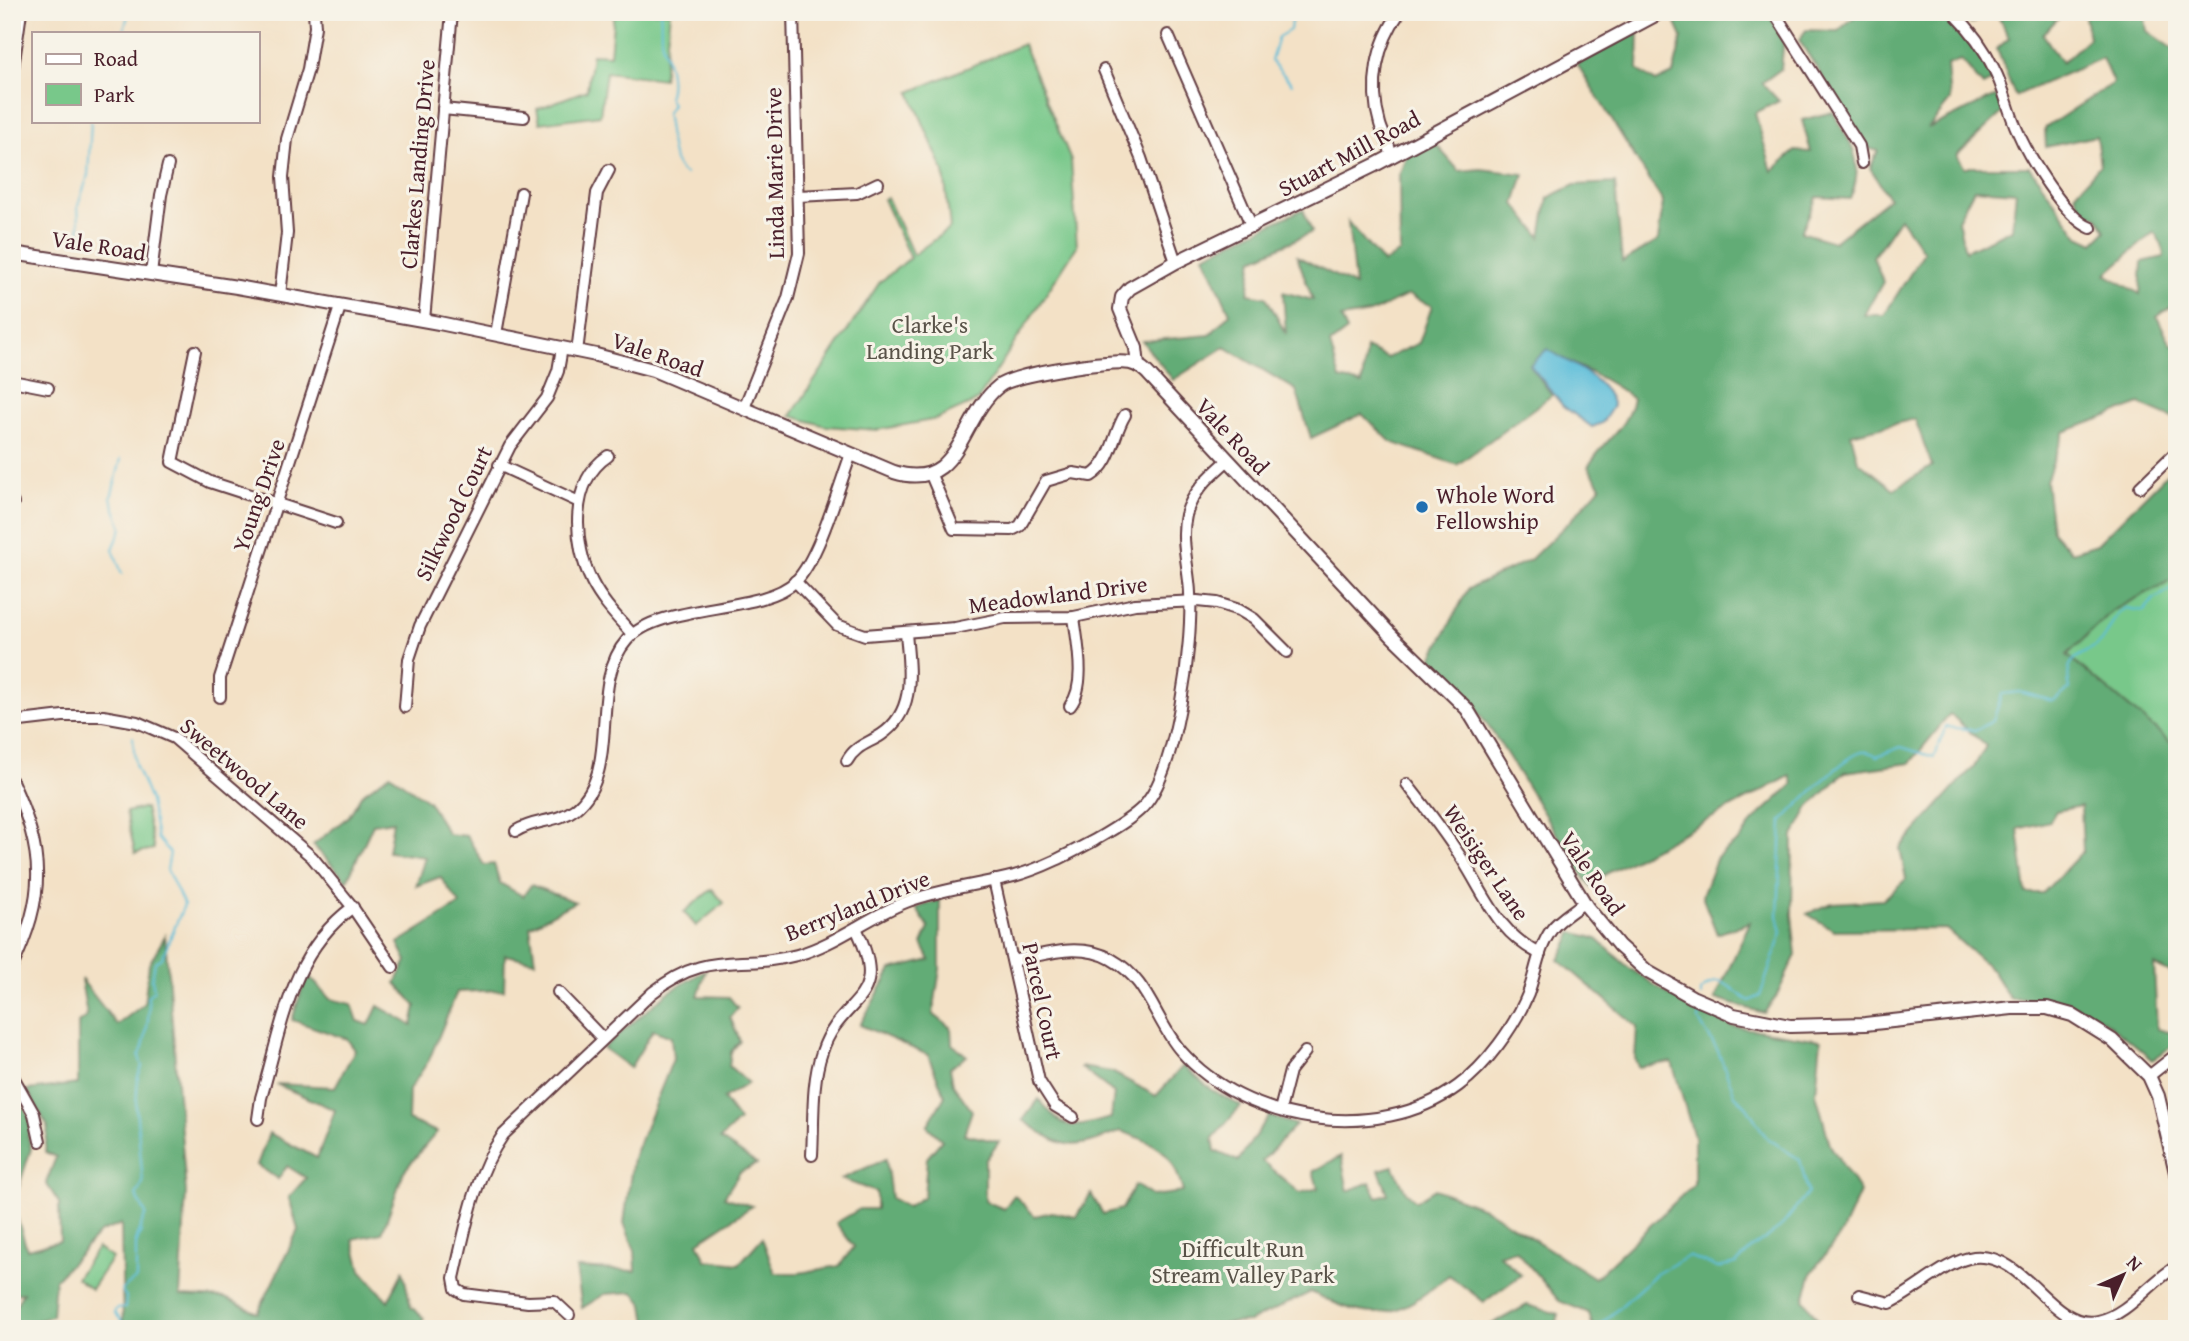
<svg xmlns="http://www.w3.org/2000/svg" width="2189" height="1341" viewBox="0 0 2189 1341" font-family="'Gentium Book Plus',serif">
	<style>
		.green { fill: #78c88a; stroke: #61745a; stroke-width: 2 }
		.forest { fill: #62ac76; stroke: #566650; stroke-width: 2; fill-rule: evenodd }
		.water { fill: #5bbdd9; stroke: #526e82; stroke-width: 2 }
		.lines { fill: none; stroke-linecap: round; stroke-linejoin: round }
		.stream { stroke: #5bbdd9; stroke-width: 2 }
		.minor-casing { stroke: #633c42; stroke-width: 14 }
		.major-casing { stroke: #633c42; stroke-width: 16 }
		.minor { stroke: #fff; stroke-width: 10 }
		.major { stroke: #fff; stroke-width: 12 }
		.poi-dot { fill: #1f6fb2; stroke: #f7f3e8; stroke-width: 2.5 }
		.labels { text-anchor: middle; dominant-baseline: central; stroke-width: 6; stroke-linejoin: round; paint-order: stroke }
		.street-label { font-size: 23px; fill: #4a1f2b; stroke: #f7f3e8 }
		.park-label { font-size: 23px; fill: #585248; stroke: #f7f3e8 }
		.poi-label { font-size: 23px; fill: #4a1f2b; stroke: #f7f3e8; text-anchor: start }
	</style>
	<rect width="100%" height="100%" fill="#f7f3e8"/>
	<filter id="ink" filterUnits="userSpaceOnUse"><feTurbulence type="fractalNoise" baseFrequency=".0143" numOctaves="2"/><feDisplacementMap in="SourceGraphic" scale="14" xChannelSelector="R" yChannelSelector="G"/><feConvolveMatrix kernelMatrix="1 2 1 2 8 2 1 2 1" color-interpolation-filters="sRGB"/></filter>
	<filter id="wash" filterUnits="userSpaceOnUse"><feTurbulence type="fractalNoise" baseFrequency=".00686" numOctaves="4" result="noise"/><feDisplacementMap in="SourceGraphic" scale="28" xChannelSelector="R" yChannelSelector="G"/><feGaussianBlur stdDeviation="1.57" result="paint"/><feColorMatrix in="noise" values="0 0 0 0 0 0 0 0 0 0 0 0 0 0 0 0 0 1.4 0 .05"/><feComposite in="paint" operator="in"/></filter>
	<g filter="url(#wash)">
		<rect width="100%" height="100%" fill="#f3e1c6"/>
		<g class="green">
			<path d="M614,12h56l-7,67 -57,-7 -6,43 -60,8 -3,-14 50,-19 5,-36 18,1z"/>
			<path d="M1023,44l48,116 6,86 -100,155 -40,18 -60,11 -51,-4 -35,-10 89,-134 30,-24 -27,-59 4,-2 26,58 37,-27 -6,-56 -34,-80z"/>
			<path d="M2177,577v171l-110,-93 45,-44z"/>
			<path d="M145,808l9,41 -19,4 -9,-41z"/>
			<path d="M712,889l12,14 -28,23 -12,-14z"/>
			<path d="M97,1248l15,10 -21,31 -15,-11z"/>
		</g>
		<g class="forest">
			<path d="M1676,12h91l17,27 -3,30 -19,14 17,18 -24,12 17,58 23,-20 16,1 -9,-32 31,-8c18,34 33,48 17,87l-33,-2 -16,35 33,10 55,-44 -19,-30 8,-17 -11,-3 -68,-108 7,-10 32,1 22,-19h81l36,39 15,30 -9,5 -22,-26 -14,5 3,36 -22,27 68,-32 7,16 -46,43 7,12h66l49,69 15,7 12,-12 -8,-14 -16,-6 -7,-17 25,-29 -4,-29 -50,11 -1,-19 68,-45 -11,-25 -87,38 -18,-47 12,-11 -13,-26h77l-12,3 -18,19 19,29 27,-25 -5,-26h60l3,19 30,21v250l-20,15 14,27 6,2v74l-37,-16 -76,28 -18,49 6,50 19,21 26,-8 80,-80v113l-65,34 -45,44 110,93v228l-23,-11 3,64 20,5v9l-25,17c-51,-43 -71,-65 -142,-61l-19,-30 -45,-40 -112,1 -27,-16 25,-11 51,-3 23,-21 -6,-31 75,-83 11,-19 -36,-32 -40,49 -65,9 -36,35 -16,29 -1,79 4,40 -20,42 -12,16 -49,-14 35,-77 -33,12 -15,-38 15,-39 24,-18 12,-18 40,-37 -3,-8 -188,100 -11,11c-54,-77 -93,-163 -159,-229l36,-69 62,-29 41,-40 30,-34 -13,-19c15,-26 39,-38 45,-68 -25,-21 -57,-32 -86,-49l-17,15 22,30 -95,70 -66,-23 -29,-28 -51,24 -15,-48 -71,-43 -52,33 -31,-39 68,-6 20,-22 -26,-58 99,-46 9,23 -59,27 -5,35 18,3 20,37 -3,-42 30,8 -16,-44 58,30 -7,-64 35,41 17,-11 -1,-77 8,-20 26,-14 26,30 22,-2 43,5 -9,30 26,33 7,-39 26,-13 41,-2 7,79 36,-21 5,-39 -86,-138 62,-33 -1,39 18,12 17,-8 9,-37 -10,-22zM1974,189l42,3 -4,37 -47,22 -7,-31zM1900,218l24,34 -40,63h-20l19,-33 -10,-25zM2154,232l8,12 2,13 -22,5 -2,32 -34,-20zM1408,295l24,11 -13,37 -32,15 -21,-10 -4,36 -22,-5 -10,-35 17,-13 -6,-13 29,-5zM1915,419l17,47 -38,23 -36,-28 -7,-27zM2081,806l2,45 -40,42h-17l-8,-64 32,-8 6,-10z"/>
			<path d="M1958,12h35l-22,12z"/>
			<path d="M390,774l38,27 20,33 19,2 17,29 10,-1 6,19 23,13 8,-11 44,17 -45,24 5,35 -30,-6 -1,35 -47,2 -28,68 -20,30 -1,30 29,12 -33,39 -22,62 -29,6 8,31 27,31 15,-30 8,36 13,11 -5,11h-296l-2,-105 -22,9 -44,47 -3,36 -40,13v-18l11,-18 -11,1v-208l20,36 -4,14 3,13 -18,56 14,44 33,-8 -1,-38 -13,-20 10,-26 -11,-5 3,-25 -21,-37 51,-6v-61l9,-7 -6,-37 36,46 27,-21 5,-40 16,-28 21,256 -6,104 45,2 33,15 40,-83 -9,-33 17,-19 -19,-12 -9,13 -21,-14 12,-32 48,25 18,-48 -59,-26 59,3 20,-37 -8,-11 -55,-19 15,-46 23,25 22,5 6,17 11,4 9,-19 34,19 4,-19 -20,-23 11,-22 -9,-18 62,-39 -20,-27 -24,9 9,-29 -37,-5 5,-31 -20,3 -26,57 -34,-36 36,-29 13,-22z"/>
			<path d="M940,900v69l-7,45 18,14 1,16 15,12 -17,12 3,16 19,27 -8,23 35,8 -14,19v40l19,8 10,-14 21,21 17,-4 24,5 15,-23 12,20 19,-5 13,-24 17,11 31,-4c-12,-43 -22,-46 -62,-61 -50,20 -54,20 -98,-11l16,-21c28,35 31,29 72,19l3,-25 -34,-26 32,5 44,24 27,-30 30,25 28,15 -28,32 2,13 23,10 31,-45 27,9 -34,36 38,32 18,-5 -5,-17 28,-15 7,35 22,-9 7,15 11,-3 -9,-24 14,-4 13,26 10,9 19,-12 51,20 109,69 99,-94v-47l-22,-75 -34,5 -3,-8 2,-32 -78,-67 14,-28 24,7 31,28 43,29 60,30 90,14 -5,53 14,52 30,47 -19,42 -29,38 -8,27 20,30h-231l-4,-16 -30,-12 -43,-51 -17,5 22,20 -37,27 -35,-27c-54,45 -74,49 -138,17l-62,30 -105,7h-496l-4,-24 -10,-13 -29,2 -23,14 -6,-40 60,3 -1,-20 -11,-28 9,-65 40,-99 -2,-22 -18,-7 -23,38 -27,-20 63,-54 40,-24 -8,26 31,1 9,11 -8,9 10,24 -9,11 -2,14 19,17 -25,16 16,22 -19,18 37,25 -17,8 -16,25 28,9 -54,36 8,18 33,4 23,-26 13,35h24l40,-7 15,-19 -18,-24 24,-14h16v-17l-35,-13 45,-20 5,39 16,9 17,-11 3,-38 15,-18 -15,-14 18,-30 -17,-41 -68,-30 31,-55 39,-10 -8,-16 7,-16 -13,-20z"/>
			<path d="M1527,1305l31,9 -3,15h-72z"/>
		</g>
		<path class="water" d="M1547,349c23,14 59,29 66,57l-11,17 -10,4 -29,-21 -33,-41z"/>
		<g class="lines">
			<g class="stream">
				<path d="M660,12c2,11 -1,24 3,35 5,14 11,35 5,50l4,7 -6,10c5,17 2,51 19,60"/>
				<path d="M123,33l6,-21"/>
				<path d="M1292,84l-21,-23 7,-24 12,-7 1,-9 7,-5 -1,-4"/>
				<path d="M80,240l-2,-35 10,-29 3,-55"/>
				<path d="M121,459l-10,39 11,30 -9,21 9,25"/>
				<path d="M1701,996v-5c23,-22 29,1 49,10l10,-5 22,-64 -4,-16 4,-95c15,-15 62,-65 80,-69 6,-1 10,1 15,4l24,-9 33,10 12,-30 29,3 18,-9 9,-27 18,-2 33,9 17,-12c-9,-40 19,-29 36,-54 8,-13 6,-17 19,-27l19,3 10,-12 23,-13"/>
				<path d="M136,1245l5,-14"/>
				<path d="M120,1329l1,-9 -7,-8 2,-3 9,-1 1,-11 -5,-7 15,-11v-42l10,-23 -10,-19 7,-12 -7,-76 2,-31 4,-9 -3,-11c6,-9 13,-51 8,-59l7,-7 -2,-11 3,-17 7,-4 22,-53 -17,-35 3,-17 -13,-15 -7,-37 -15,-37 -2,-27"/>
				<path d="M1407,1329l1,-7 15,7"/>
				<path d="M1463,1329l7,-6 3,6"/>
				<path d="M1596,1329l60,-55 32,-18 30,12 18,-4 16,-16 28,-20 28,-35 -8,-33 -34,-23 -19,-30 -12,-12 -17,-44 -19,-30 1,-16"/>
			</g>
		</g>
	</g>
	<g filter="url(#ink)">
		<g class="lines">
			<g class="minor-casing">
				<g id="minor">
					<path d="M1774,12l85,134 3,17"/>
					<path d="M1953,12c17,17 31,35 41,57 10,19 14,41 23,61 11,26 48,88 74,98"/>
					<path d="M1168,35l84,192"/>
					<path d="M1104,70l37,88 35,104"/>
					<path d="M12,75l9,-63"/>
					<path d="M443,109l81,8"/>
					<path d="M1391,155c-1,-11 -8,-20 -11,-31 -11,-38 -4,-80 20,-112"/>
					<path d="M798,196l59,-3 21,-10"/>
					<path d="M151,274l10,-79 7,-30"/>
					<path d="M280,295l7,-62 -4,-56 4,-38 21,-70 7,-42 -1,-15"/>
					<path d="M424,320l28,-308"/>
					<path d="M496,334l25,-141"/>
					<path d="M195,351l-23,111 38,20 126,41"/>
					<path d="M577,352l20,-159 12,-23"/>
					<path d="M12,381l36,7"/>
					<path d="M744,408l44,-110 11,-45 -6,-241"/>
					<path d="M608,456c-39,26 -35,88 -16,126 10,20 26,36 40,52"/>
					<path d="M499,465l80,37"/>
					<path d="M931,475l23,54 58,1 8,-4 26,-45 27,-8 18,3c21,-13 22,-42 34,-61"/>
					<path d="M2140,487l37,-36"/>
					<path d="M12,502l1,1"/>
					<path d="M795,581l42,44 28,10 90,-7 50,-10 69,-1 61,-13 62,-3 20,2 22,7 15,9 33,33"/>
					<path d="M220,697v-19l120,-371"/>
					<path d="M1070,706c17,-21 7,-64 4,-89"/>
					<path d="M405,707l4,-48 11,-33 90,-180 37,-48 11,-27 4,-23"/>
					<path d="M12,722l51,-6h40l34,6 37,16 138,119 39,48 42,62"/>
					<path d="M847,761c8,-15 20,-17 34,-26 36,-24 28,-65 25,-102"/>
					<path d="M12,781c33,73 34,114 0,186"/>
					<path d="M1407,784c19,24 38,49 55,75 25,39 35,73 78,95"/>
					<path d="M516,831c19,-12 41,-8 59,-22 48,-38 12,-124 52,-169 33,-38 135,-26 169,-59 23,-23 43,-95 55,-127"/>
					<path d="M994,880l45,201 16,25 18,11"/>
					<path d="M1013,961c32,-7 66,-19 98,-2 38,21 44,62 70,92 64,73 197,94 277,35 28,-20 57,-60 70,-92 8,-22 10,-46 24,-65 8,-11 22,-18 32,-27"/>
					<path d="M558,992l45,47"/>
					<path d="M12,1075l22,39 6,27"/>
					<path d="M2149,1076l28,-22"/>
					<path d="M1280,1110l10,-39 15,-19"/>
					<path d="M258,1119l3,-21c21,-71 29,-145 92,-191"/>
					<path d="M812,1155c2,-33 -1,-72 10,-103 19,-58 71,-47 34,-124"/>
					<path d="M1859,1295l31,8c25,-12 58,-43 84,-46 52,-5 78,74 124,64 30,-6 53,-40 79,-55"/>
					<path d="M569,1315l-15,-14 -26,1 -64,-8 -8,-5 -2,-11c11,-47 20,-102 49,-143l149,-142c56,-45 86,-22 145,-38 39,-11 71,-38 109,-53 34,-13 72,-17 108,-26 29,-8 55,-22 81,-36 17,-10 35,-20 48,-33 34,-36 50,-164 47,-214 -1,-25 -10,-53 -4,-78 6,-23 24,-39 41,-54"/>
				</g>
			</g>
			<g class="major-casing">
				<g id="major">
					<path d="M12,253l225,34 202,36 157,32 57,15 241,102c67,21 65,-54 105,-86 15,-12 112,-27 131,-23 10,2 16,8 22,15l240,258 75,73 120,198 32,39 29,26 44,25 42,18 56,11 75,-2 147,-16h35l25,7 40,25 37,36 9,20 19,81"/>
					<path d="M1138,366l-2,-18 -16,-39 2,-12 8,-9 46,-26 199,-97 286,-153"/>
				</g>
			</g>
			<use href="#minor" class="minor"/>
			<use href="#major" class="major"/>
		</g>
	</g>
	<circle class="poi-dot" cx="1422" cy="507" r="7"/>
	<g class="labels">
		<g class="street-label">
			<text transform="translate(1349 153) rotate(-28)">Stuart Mill Road</text>
			<text transform="translate(417 164) rotate(-85)">Clarkes Landing Drive</text>
			<text transform="translate(774 173) rotate(-91)">Linda Marie Drive</text>
			<text transform="translate(99 245) rotate(9)">Vale Road</text>
			<text transform="translate(658 354) rotate(19)">Vale Road</text>
			<text transform="translate(1233 436) rotate(47)">Vale Road</text>
			<text transform="translate(258 495) rotate(-71)">Young Drive</text>
			<text transform="translate(453 513) rotate(-64)">Silkwood Court</text>
			<text transform="translate(1058 594) rotate(-7)">Meadowland Drive</text>
			<text transform="translate(245 773) rotate(40)">Sweetwood Lane</text>
			<text transform="translate(1487 862) rotate(56)">Weisiger Lane</text>
			<text transform="translate(1593 873) rotate(56)">Vale Road</text>
			<text transform="translate(857 905) rotate(-22)">Berryland Drive</text>
			<text transform="translate(1043 1001) rotate(78)">Parcel Court</text>
		</g>
		<g class="park-label">
			<text x="930" y="324">Clarke's<tspan x="930" dy="26">Landing Park</tspan></text>
			<text x="1243" y="1248">Difficult Run<tspan x="1243" dy="26">Stream Valley Park</tspan></text>
		</g>
		<g class="poi-label">
			<text x="1436" y="494">Whole Word<tspan x="1436" dy="26">Fellowship</tspan></text>
		</g>
	</g>
	<rect width="2189" height="1341" fill="none" stroke="#f7f3e8" stroke-width="42"/>
	<rect x="32" y="32" width="228" height="91" fill="#f7f3e8" stroke="#b29e9c" stroke-width="2"/>
	<rect x="46" y="54" width="35" height="10" fill="#ffffff" stroke="#b29e9c" stroke-width="2"/>
	<text x="94" y="66" font-size="21" fill="#4a1f2b">Road</text>
	<rect x="46" y="84" width="35" height="21" fill="#78c88a" stroke="#b29e9c" stroke-width="2"/>
	<text x="94" y="102" font-size="21" fill="#4a1f2b">Park</text>
	<g transform="translate(2123 1275) rotate(45)" stroke="#f7f3e8" stroke-width="5" paint-order="stroke">
	<path d="M0-5L12 26L0 18L-12 26Z" fill="#4a1f2b"/>
	<text y="-10" font-size="19" font-weight="bold" text-anchor="middle" fill="#4a1f2b">N</text>
	</g>
</svg>
